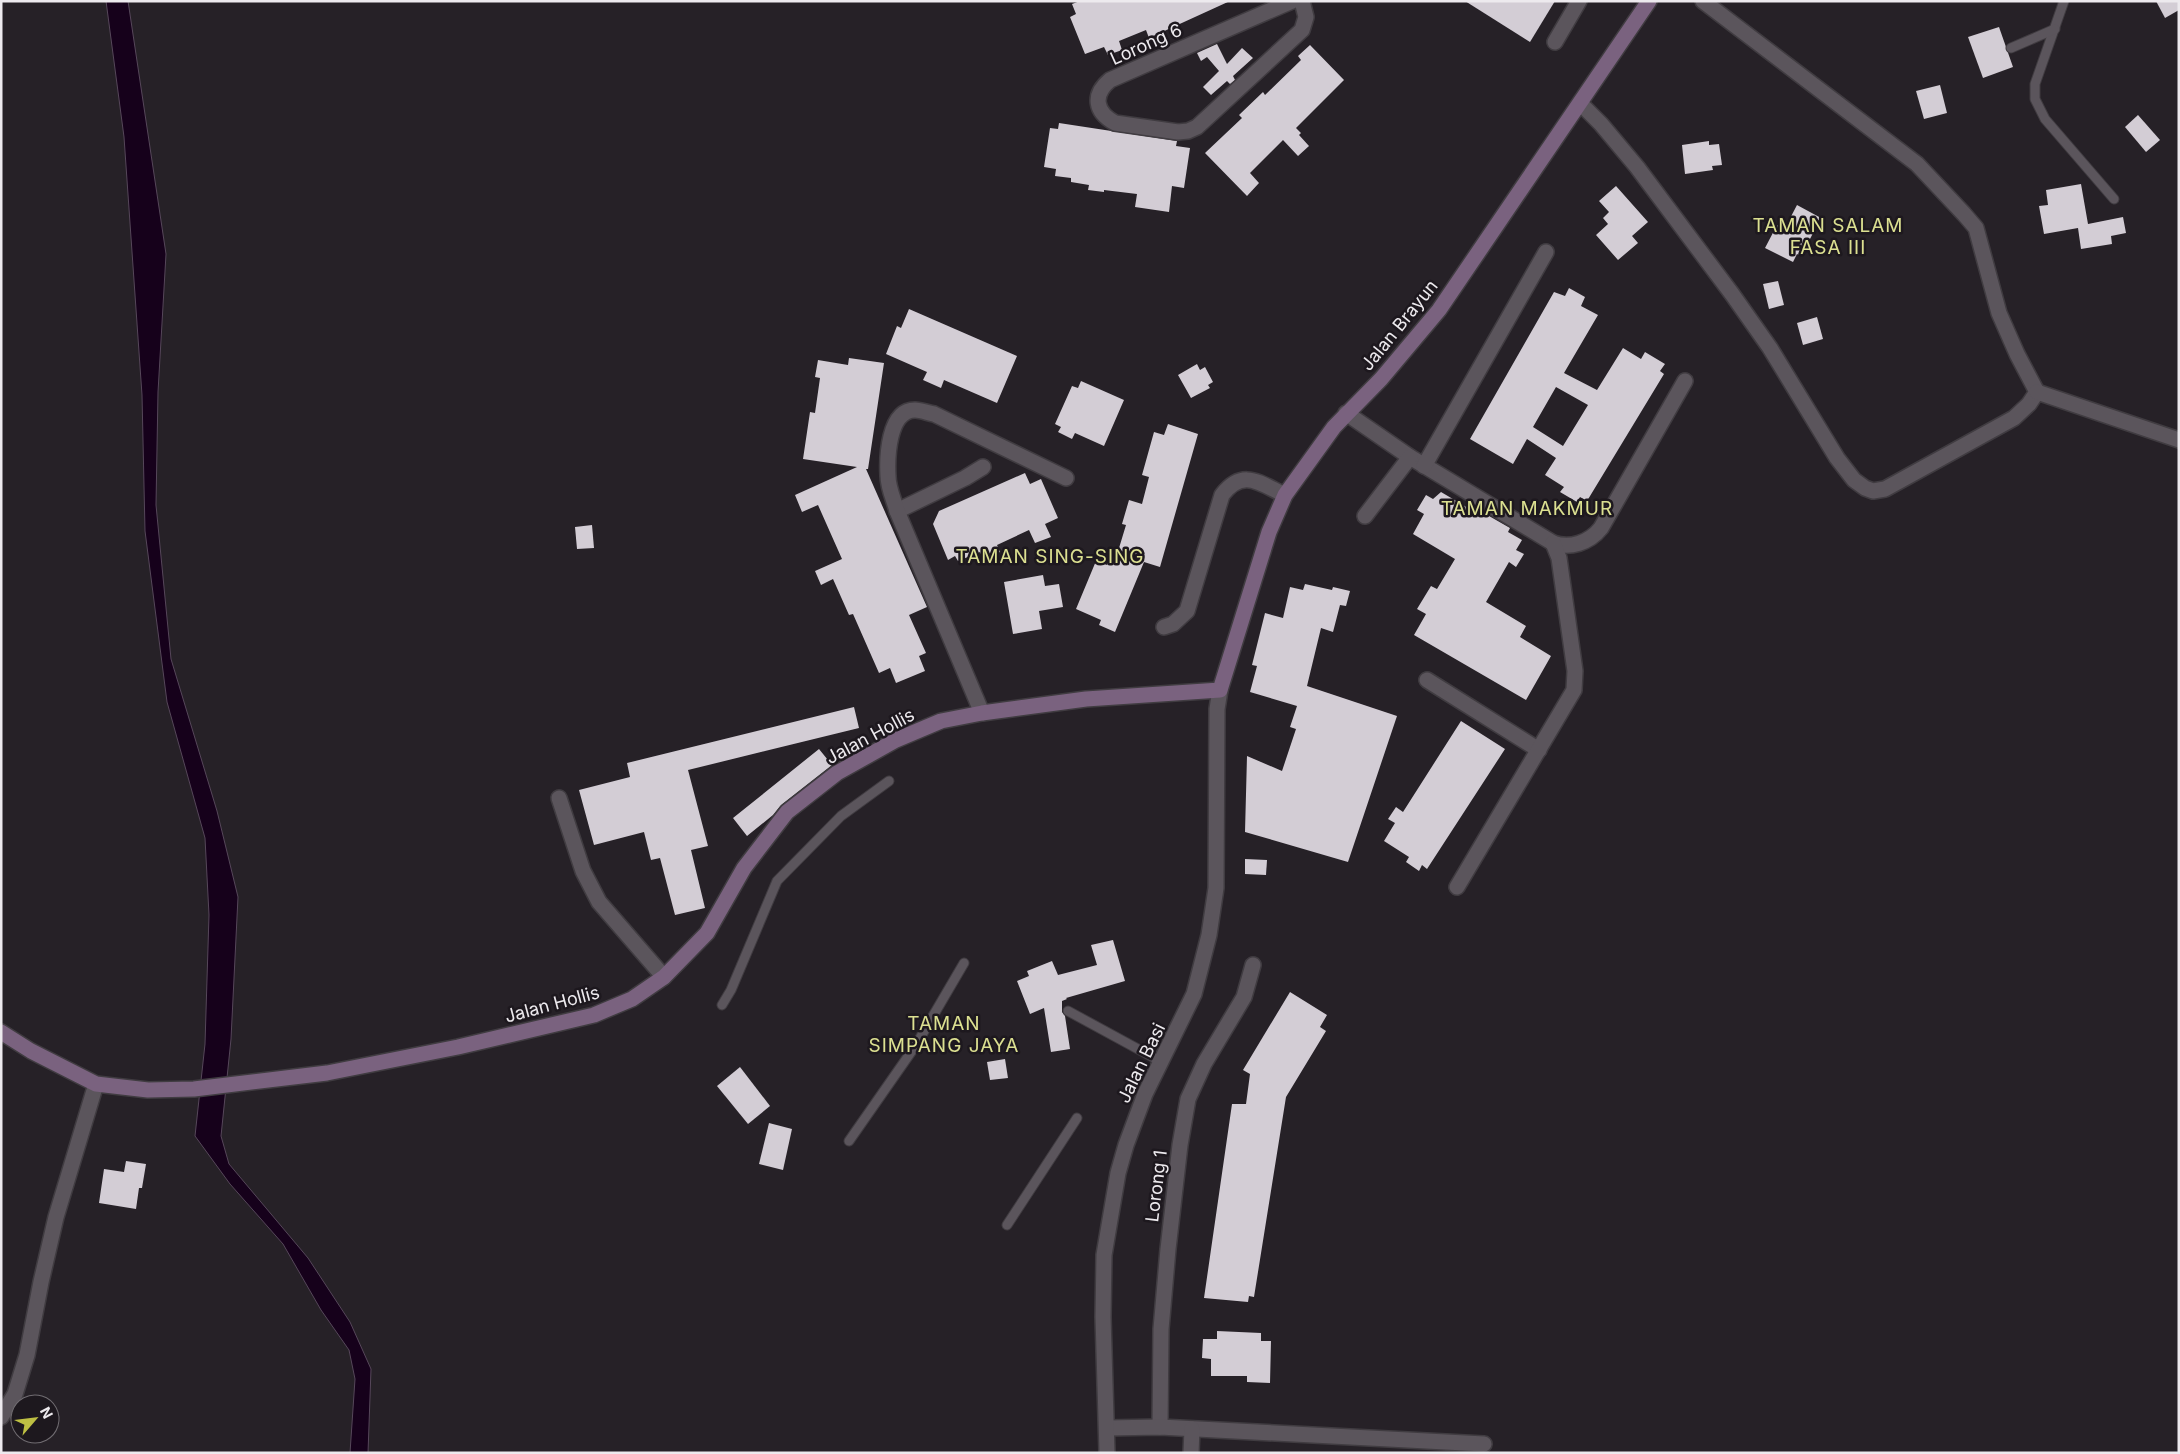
<svg xmlns="http://www.w3.org/2000/svg" width="2180" height="1454" viewBox="0 0 2180 1454" font-family="Inter,sans-serif">
	<style>
		.water { fill: #16011b; stroke: #56475a }
		.building { fill: #d3cdd5; fill-rule: evenodd }
		.lines { fill: none; stroke-linecap: round; stroke-linejoin: round }
		.service-casing { stroke: #403c41; stroke-width: 11 }
		.minor-casing { stroke: #403c41; stroke-width: 18 }
		.tertiary-casing { stroke: #403c41; stroke-width: 18 }
		.secondary-casing { stroke: #403c41; stroke-width: 18 }
		.service { stroke: #5b555c; stroke-width: 9 }
		.minor { stroke: #5b555c; stroke-width: 15 }
		.tertiary { stroke: #5b555c; stroke-width: 15 }
		.secondary { stroke: #7a627f; stroke-width: 15 }
		.labels { text-anchor: middle; dominant-baseline: central; stroke-width: 5; stroke-linejoin: round; paint-order: stroke }
		.street-label { font-size: 18px; fill: #edeaee; stroke: #1d181e }
		.neighbourhood-label { font-size: 19px; letter-spacing: 1px; fill: #dce091; stroke: #1d181e }
	</style>
	<rect width="100%" height="100%" fill="#262127"/>
	<path class="water" d="M106,1h22l38,253 -8,138 -2,113 15,154 46,152 21,86 -7,142 -10,97 8,28 79,94 42,64 21,47 -3,84h-18l5,-74 -6,-29 -28,-40 -38,-66 -53,-60 -35,-48 10,-92 4,-129 -4,-77 -38,-136 -22,-171 -3,-136 -18,-258z"/>
	<g class="building">
		<path d="M1080,1h150l-81,37 -3,-8 -27,11 3,9 -14,5 -4,-8 -19,7 -15,-37 6,-3 -4,-10z"/>
		<path d="M1465,1h90l-25,41z"/>
		<path d="M2156,1h23v9l-14,8z"/>
		<path d="M1999,27l14,40 -30,11 -15,-41z"/>
		<path d="M1217,44l10,20 15,-16 11,10 -20,18 2,4 -5,4 -3,-3 -16,14 -8,-8 16,-16 -12,-14 -6,4 -4,-8z"/>
		<path d="M1310,45l34,35 -48,48 5,5 -2,2 10,11 -11,10 -15,-16 -33,33 9,10 -12,13 -42,-43 37,-35 -3,-3 24,-23 2,3 36,-35 -3,-4z"/>
		<path d="M1940,85l7,28 -23,6 -8,-28z"/>
		<path d="M2138,115l22,25 -14,12 -21,-25z"/>
		<path d="M1059,123l118,18 -1,5 14,2 -6,40 -12,-2 -3,26 -34,-5 2,-13 -33,-4v2l-16,-2 1,-5 -18,-3v-4l-16,-2 1,-7 -12,-2 6,-39 8,1z"/>
		<path d="M1709,141v4l10,-1 3,21 -10,1 1,4 -28,4 -3,-29z"/>
		<path d="M2081,184l7,40 35,-7 3,16 -15,3 1,8 -31,5 -3,-21 -34,6 -5,-28 9,-1 -2,-15z"/>
		<path d="M1616,186l32,36 -16,14 6,7 -20,17 -22,-25 12,-11 -5,-6 6,-6 -10,-11z"/>
		<path d="M1797,205l24,13 -20,38 -4,-2 -4,8 -28,-14 12,-23 8,3z"/>
		<path d="M1778,281l6,24 -15,4 -6,-25z"/>
		<path d="M1569,288l16,9 -4,9 17,9 -34,58 33,17 26,-42 18,11 4,-7 20,12 -5,7 4,3 -77,127 -7,-4 -3,5 -17,-10 4,-5 -19,-12 11,-17 -29,-19 -14,25 -43,-25 84,-147 11,4zM1556,387l32,18 -25,41 -30,-19z"/>
		<path d="M909,309l108,47 -20,47 -53,-23 -3,8 -18,-8 4,-8 -41,-18 11,-28 4,2z"/>
		<path d="M1817,317l6,22 -20,6 -6,-22z"/>
		<path d="M849,358l35,5 -16,106h-2l61,138 -18,8 17,38 -7,3 6,15 -29,12 -6,-15 -11,5 -26,-59 -4,1 -16,-36 -12,6 -6,-14 27,-12 -24,-54 -16,7 -7,-17 62,-28 -54,-8 7,-47 5,1 5,-35 -5,-1 3,-17 30,5z"/>
		<path d="M1197,364l3,6 5,-3 8,15 -5,3 2,3 -19,10 -13,-23z"/>
		<path d="M1081,381l43,19 -20,46 -29,-13 -3,6 -14,-7 3,-5 -6,-3 17,-38 6,2z"/>
		<path d="M1168,424l30,10 -38,133 -16,-5 -29,70 -16,-7 2,-5 -25,-11 20,-48 11,4 4,-9 5,2 10,-33 -4,-1 7,-24 13,4 7,-27 -7,-2 12,-43 10,3z"/>
		<path d="M1025,473l5,11 11,-5 17,39 -13,6 6,13 -16,6 -6,-13 -32,15 3,7 -17,7 -3,-7 -22,9 -3,-5 -7,4 -15,-36 6,-13z"/>
		<path d="M1441,492l39,23 2,-3 28,16 -2,4 14,8 -6,10 8,4 -8,13 -7,-5 -23,40 40,24 -6,11 31,19 -25,44 -112,-65 12,-21 -9,-5 14,-23 6,3 18,-30 -42,-25 11,-20 -7,-4 9,-15 7,4z"/>
		<path d="M592,525l2,23 -17,1 -2,-22z"/>
		<path d="M1043,575l2,11 14,-2 4,23 -24,4 3,18 -29,5 -9,-52z"/>
		<path d="M1305,584l27,6 1,-3 17,4 -4,15 -6,-1 -7,27 -12,-4 -14,58 90,30 -49,146 -103,-30 2,-76 35,15 14,-42 -6,-2 7,-21 -47,-14 7,-26 -5,-1 13,-52 18,5 7,-31 13,3z"/>
		<path d="M854,707l5,21 -171,42 20,76 -17,4 14,58 -30,7 -15,-57 -9,2 -7,-28 -50,13 -15,-55 51,-13 -3,-14z"/>
		<path d="M1461,721l44,28 -78,120 -5,-4 -3,6 -13,-9 3,-5 -25,-16 11,-18 -7,-4 8,-12 7,5z"/>
		<path d="M819,749l13,16 -51,40 -8,10 -26,21 -14,-18z"/>
		<path d="M1245,859l22,1 -1,15 -21,-1z"/>
		<path d="M1113,940l12,41 -59,17 1,1 -5,2v11l3,4 5,33 -19,3 -7,-44 -14,6 -13,-33 12,-5 -2,-5 25,-10 6,14 39,-10 -6,-20z"/>
		<path d="M1290,992l37,23 -7,12 6,4 -40,66 -32,200 -5,-1 -1,6 -44,-4 28,-194h14l4,-30 -7,-4z"/>
		<path d="M1005,1059l3,19 -18,2 -3,-18z"/>
		<path d="M740,1067l30,39 -22,18 -31,-38z"/>
		<path d="M769,1123l23,6 -9,41 -24,-6z"/>
		<path d="M126,1161l20,3 -4,24h-3l-3,21 -37,-6 5,-34 20,3z"/>
		<path d="M1217,1331l44,2v8h10l-1,42 -23,-1v-6h-36v-17l-9,-1 1,-19h14z"/>
	</g>
	<g class="lines">
		<g class="service-casing">
			<g id="service">
				<path d="M2064,1l-29,83v15l10,20 69,80"/>
				<path d="M2011,48l44,-19"/>
				<path d="M722,1005l9,-15 46,-109 64,-65 48,-35"/>
				<path d="M1068,1011l92,50"/>
				<path d="M849,1141l67,-96 48,-82"/>
				<path d="M1007,1225l70,-107"/>
			</g>
		</g>
		<g class="minor-casing">
			<g id="minor">
				<path d="M1292,1l-182,79c-18,15 -15,32 5,43l63,9 10,-1 9,-4 105,-97 4,-13 -4,-16"/>
				<path d="M1555,42l24,-41"/>
				<path d="M1581,104l20,20 36,43 95,127 38,54 67,110 17,22 11,8 8,3 12,-2 129,-71 15,-14 8,-12 -20,-38 -18,-41 -23,-85 -12,-14 -47,-50 -214,-163"/>
				<path d="M2037,392l142,48"/>
				<path d="M1346,413l64,44 143,86c17,6 36,0 48,-15l84,-147"/>
				<path d="M1424,466l122,-214"/>
				<path d="M897,511l68,-33 18,-11"/>
				<path d="M1365,516l45,-59"/>
				<path d="M1164,627l9,-3 14,-13 35,-116c21,-27 37,-12 63,0"/>
				<path d="M1427,680l112,70"/>
				<path d="M982,713l-85,-202c-3,-11 -9,-23 -9,-35 -1,-18 0,-66 27,-66 6,0 13,3 19,4l132,64"/>
				<path d="M559,798l24,73 16,31 65,75"/>
				<path d="M1457,887l117,-197 1,-19 -16,-113 -6,-15"/>
				<path d="M1,1417l14,-23 12,-39 14,-73 15,-65 40,-133"/>
				<path d="M1160,1427l1,-98 7,-80 12,-104 8,-46 16,-35 40,-67 9,-32"/>
				<path d="M1107,1428l53,-1 324,17"/>
				<path d="M1191,1453l1,-24"/>
			</g>
		</g>
		<g class="tertiary-casing">
			<path id="tertiary" d="M1107,1453l-4,-136 1,-62 14,-82 8,-28 19,-51 49,-100 15,-59 7,-47 1,-179 3,-19"/>
		</g>
		<g class="secondary-casing">
			<path id="secondary" d="M1,1032l30,19 65,33 52,6 46,-1 133,-16 131,-26 136,-32 38,-16 32,-22 43,-44 37,-65 43,-56 50,-39 59,-33 45,-19 41,-8 104,-14 134,-9 49,-158 16,-37 49,-68 47,-48 58,-69 210,-309"/>
		</g>
		<use href="#service" class="service"/>
		<use href="#minor" class="minor"/>
		<use href="#tertiary" class="tertiary"/>
		<use href="#secondary" class="secondary"/>
	</g>
	<g class="labels">
		<g class="street-label">
			<text transform="translate(1146 44) rotate(-24)">Lorong 6</text>
			<text transform="translate(1399 325) rotate(-51)">Jalan Brayun</text>
			<text transform="translate(870 736) rotate(-28)">Jalan Hollis</text>
			<text transform="translate(552 1004) rotate(-15)">Jalan Hollis</text>
			<text transform="translate(1141 1063) rotate(-64)">Jalan Basi</text>
			<text transform="translate(1156 1186) rotate(-83)">Lorong 1</text>
		</g>
		<g class="neighbourhood-label">
			<text x="1828" y="225">TAMAN SALAM<tspan x="1828" dy="22">FASA III</tspan></text>
			<text x="1527" y="508">TAMAN MAKMUR</text>
			<text x="1050" y="556">TAMAN SING-SING</text>
			<text x="944" y="1023">TAMAN<tspan x="944" dy="22">SIMPANG JAYA</tspan></text>
		</g>
	</g>
	<rect width="2180" height="1454" fill="none" stroke="#edeaee" stroke-width="5"/>
	<g transform="translate(35 1419) rotate(62)"><circle r="24" fill="#1d181e" stroke="#706c71"/>
	<path d="M0-4L9 19L0 12L-9 19Z" fill="#bdbf43"/>
	<text y="-8" font-size="14" font-weight="bold" text-anchor="middle" fill="#edeaee">N</text>
	</g>
</svg>
